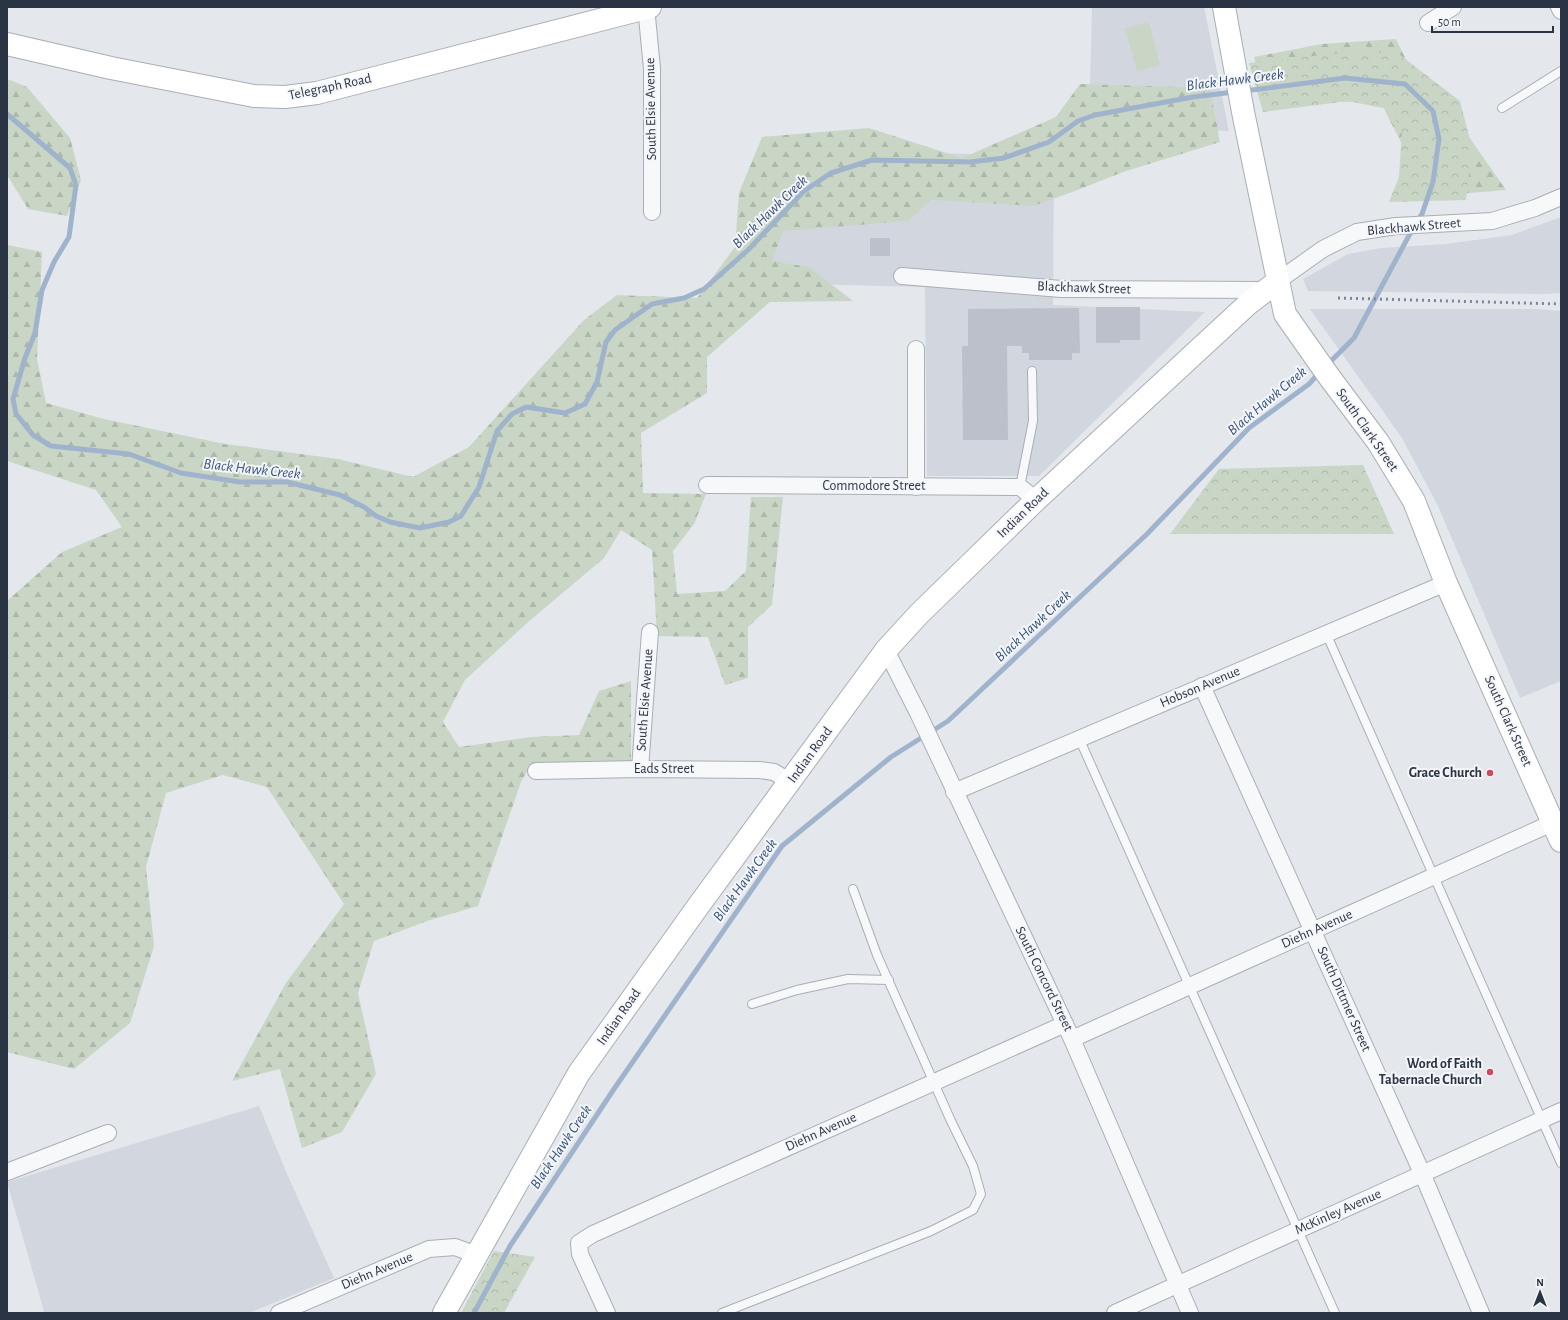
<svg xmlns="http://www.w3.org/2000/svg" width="1568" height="1320" viewBox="0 0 1568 1320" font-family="'Alegreya Sans',sans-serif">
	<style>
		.built { fill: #d2d6de }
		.forest { fill: url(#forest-firs) }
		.park { fill: url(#park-crowns) }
		.garden { fill: #c9d6c5 }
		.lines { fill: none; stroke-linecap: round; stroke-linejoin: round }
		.stream { stroke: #9fb4cc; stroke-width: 5 }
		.building { fill: #bbc0ca }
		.lane-casing { stroke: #a9aeb7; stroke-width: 10 }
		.street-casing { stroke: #a9aeb7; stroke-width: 18 }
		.secondary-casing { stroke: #a9aeb7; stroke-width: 24 }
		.lane { stroke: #f7f8fa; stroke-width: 8 }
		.street { stroke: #f7f8fa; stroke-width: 16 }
		.secondary { stroke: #fff; stroke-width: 22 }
		.rail { stroke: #7d8696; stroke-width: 3; stroke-dasharray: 2 4; stroke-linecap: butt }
		.poi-dot { fill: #d1495b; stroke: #f4f6f9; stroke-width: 1.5 }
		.labels { text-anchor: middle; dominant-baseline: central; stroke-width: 4; stroke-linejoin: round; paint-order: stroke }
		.street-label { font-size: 14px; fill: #2b3445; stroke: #f4f6f9 }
		.poi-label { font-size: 14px; font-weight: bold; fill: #2b3445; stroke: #f4f6f9; text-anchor: end }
		.water-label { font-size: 15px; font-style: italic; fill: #34527a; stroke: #f4f6f9 }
	</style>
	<defs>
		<pattern id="forest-firs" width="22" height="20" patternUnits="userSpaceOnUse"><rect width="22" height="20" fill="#c9d6c5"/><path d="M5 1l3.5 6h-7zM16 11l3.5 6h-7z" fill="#adb8ab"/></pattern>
		<pattern id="park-crowns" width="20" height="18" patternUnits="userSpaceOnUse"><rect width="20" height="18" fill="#c9d6c5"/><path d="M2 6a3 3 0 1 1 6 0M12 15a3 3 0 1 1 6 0" fill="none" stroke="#adb8ab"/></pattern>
	</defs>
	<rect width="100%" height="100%" fill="#e4e7ec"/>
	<g class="built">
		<path d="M1092,7h112l25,124 -140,-4z"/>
		<path d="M766,151l288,4 -1,150 152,7 -166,164h-112l-2,-189 -161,-4z"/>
		<path d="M1561,217v76l-16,1 -237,-3 -5,-12 45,-25 33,-6 65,-4 66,-9z"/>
		<path d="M1310,309h227l24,2v370l-41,17 -82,-192 -36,-68z"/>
		<path d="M259,1106l28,68 47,104 -85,35h-208l3,-2 -37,-129z"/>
	</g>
	<g class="forest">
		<path d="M1396,39l15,31 51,57 44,63 -110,9 9,-49 -24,-47 -79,-3 -36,6 -12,-49 68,-13z"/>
		<path d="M7,79l20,8 43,51 11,42 -14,36 -39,-7 -21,-34z"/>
		<path d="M1080,84l130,4 10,54 -97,30 -48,19 -42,15 -102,-6 -23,21 -125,10 -11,30 37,6 44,34 -83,1 -63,55v36l-66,40 2,60 63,1 -12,30 -21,27 4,43 48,-3 21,-20 5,-74h32l-11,108 -24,22v51l-23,7 -17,-48 -51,-1 -5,-86 -31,-20 -17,28 -77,65 -62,57 -22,42 16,25 72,-10 48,-2 20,-44 32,-10v82h-99l-11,19 -43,124 -48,14 -56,21 -16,52 18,81 -34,58 -40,16 -22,-79 -48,12 54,-98 58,-79 -77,-117 -44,-12 -57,18 -20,74 8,79 -24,77 -56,46 -67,-17v-451l55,-49 60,-25 -26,-37 -89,-29v-216l35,7 -5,107 9,44 58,16 121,25 113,15 75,18 56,-30 115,-127 33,-25 80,3 38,-51 4,-54 23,-56 107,-9 93,30 94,-41z"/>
	</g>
	<g class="park">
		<path d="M1359,51l41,4 60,46 12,47 -6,52 -77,2 10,-25 3,-48 -14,-20 -40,-8 -85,11 -14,-49z"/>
		<path d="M1363,465l31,69h-224l49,-65z"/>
		<path d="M494,1251l41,6 -31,56h-43z"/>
	</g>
	<path class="garden" d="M1149,22l11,43 -23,6 -12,-43z"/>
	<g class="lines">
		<g class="stream">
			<path d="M1244,91l101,-13 60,6 28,27 6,28 -6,43 -11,32 -5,7"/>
			<path d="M7,114l63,54 6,17 -7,52 -15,25 -12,28 -7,43 -10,25 -12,41 3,15 17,21 18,11 78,8 52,19 59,9h47l53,13 24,12 12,9 14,6 30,6 29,-6 12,-6 18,-29 18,-56 15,-17 14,-7 39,6 20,-9 12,-22 9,-40 9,-12 37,-26 32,-6 20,-9 44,-39 56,-59 27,-18 41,-13 98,2 34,-4 45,-16 29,-21 17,-6 98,-18 41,-5"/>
			<path d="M1328,364l26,-26 59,-110"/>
			<path d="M474,1313l36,-67 104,-157 168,-243 109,-89 57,-36 199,-187 102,-106 60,-44 10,-11"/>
		</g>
	</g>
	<g class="building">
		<rect x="870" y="238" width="20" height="18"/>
		<path d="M1096,307h44v33h-20v3h-24z"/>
		<path d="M1079,308l1,45h-8v7h-43v-7h-7v-7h-15l1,94h-45l-1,-94h6v-37z"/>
	</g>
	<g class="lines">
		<g class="lane-casing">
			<g id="lane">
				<path d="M1502,108l59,-37"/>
				<path d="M1020,487l13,-66 -1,-50"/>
				<path d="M1326,633l235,530"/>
				<path d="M1079,738l256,575"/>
				<path d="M752,1004l45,-14 51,-11 41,1"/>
				<path d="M722,1313l209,-82 42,-21 8,-16 -8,-28 -22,-45 -74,-166 -24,-66"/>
			</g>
		</g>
		<g class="street-casing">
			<g id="street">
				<path d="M646,7l6,61v144"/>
				<path d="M1559,7l2,4"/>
				<path d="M1428,23l25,-16"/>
				<path d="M902,276l159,13 205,1"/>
				<path d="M1278,281l45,-32 34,-17 39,-6 96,-5 43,-13 26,-11"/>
				<path d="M707,485l313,2 16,13"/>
				<path d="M916,487v-138"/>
				<path d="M886,650l33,65 153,324 118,274"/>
				<path d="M1202,686l220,487 59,140"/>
				<path d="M640,769l10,-137"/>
				<path d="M536,771l104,-2 120,1 14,2 16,10"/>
				<path d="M954,792l492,-209"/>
				<path d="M1072,1039l489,-220"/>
				<path d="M7,1172l101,-39"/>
				<path d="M279,1313l150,-64 26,-2 22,8"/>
				<path d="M607,1313l-27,-59 -1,-11 14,-9 472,-210"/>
				<path d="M1115,1313l446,-202"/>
			</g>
		</g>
		<g class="secondary-casing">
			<g id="secondary">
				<path d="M1224,7l19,105 42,202 45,64 48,64 36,59 32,82 115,258"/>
				<path d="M7,44l104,24 143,28 31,1 32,-4 333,-86"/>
				<path d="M444,1313l135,-240 120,-168 187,-255 33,-36 117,-114 212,-196 30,-23"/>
			</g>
		</g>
		<use href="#lane" class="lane"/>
		<use href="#street" class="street"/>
		<use href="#secondary" class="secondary"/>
		<path class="rail" d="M1338,298l223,6"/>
	</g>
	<g class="poi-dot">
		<circle cx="1490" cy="773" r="4"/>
		<circle cx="1490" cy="1072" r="4"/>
	</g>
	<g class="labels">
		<g class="street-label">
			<text transform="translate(330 87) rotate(-12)">Telegraph Road</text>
			<text transform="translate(651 109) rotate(-91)">South Elsie Avenue</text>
			<text transform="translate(1414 227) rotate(-5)">Blackhawk Street</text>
			<text transform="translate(1084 288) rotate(2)">Blackhawk Street</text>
			<text transform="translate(1367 430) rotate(55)">South Clark Street</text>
			<text x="874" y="486">Commodore Street</text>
			<text transform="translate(1023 513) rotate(-44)">Indian Road</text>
			<text transform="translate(1200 687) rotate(-23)">Hobson Avenue</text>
			<text transform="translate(645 700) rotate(-86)">South Elsie Avenue</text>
			<text transform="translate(1508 721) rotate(66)">South Clark Street</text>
			<text transform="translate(810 755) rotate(-54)">Indian Road</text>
			<text x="664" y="769">Eads Street</text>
			<text transform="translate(1317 929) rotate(-24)">Diehn Avenue</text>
			<text transform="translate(1044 979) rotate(64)">South Concord Street</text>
			<text transform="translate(1344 999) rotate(66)">South Dittmer Street</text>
			<text transform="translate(619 1017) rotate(-55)">Indian Road</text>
			<text transform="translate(821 1132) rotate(-24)">Diehn Avenue</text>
			<text transform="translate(1338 1212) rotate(-24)">McKinley Avenue</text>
			<text transform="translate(377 1271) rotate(-23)">Diehn Avenue</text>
		</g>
		<g class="poi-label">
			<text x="1482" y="773">Grace Church</text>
			<text x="1482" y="1064">Word of Faith<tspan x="1482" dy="16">Tabernacle Church</tspan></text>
		</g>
		<g class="water-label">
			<text transform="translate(1235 80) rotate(-7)">Black Hawk Creek</text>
			<text transform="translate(770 212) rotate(-44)">Black Hawk Creek</text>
			<text transform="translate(1267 401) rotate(-40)">Black Hawk Creek</text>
			<text transform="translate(252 469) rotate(6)">Black Hawk Creek</text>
			<text transform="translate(1033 626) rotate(-43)">Black Hawk Creek</text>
			<text transform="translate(745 880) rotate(-54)">Black Hawk Creek</text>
			<text transform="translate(561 1147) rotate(-56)">Black Hawk Creek</text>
		</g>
	</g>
	<rect width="1568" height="1320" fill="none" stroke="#2b3445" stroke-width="16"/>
	<g transform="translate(1540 1292)" stroke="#f4f6f9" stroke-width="3" paint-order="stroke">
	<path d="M0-3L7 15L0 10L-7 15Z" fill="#2b3445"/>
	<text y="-6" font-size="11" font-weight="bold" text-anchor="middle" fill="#2b3445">N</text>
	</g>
	<path d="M1432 26v6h121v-6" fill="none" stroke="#2b3445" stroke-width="2"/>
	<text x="1438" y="26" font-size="12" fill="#2b3445" stroke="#f4f6f9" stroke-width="3" paint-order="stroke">50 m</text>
</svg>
